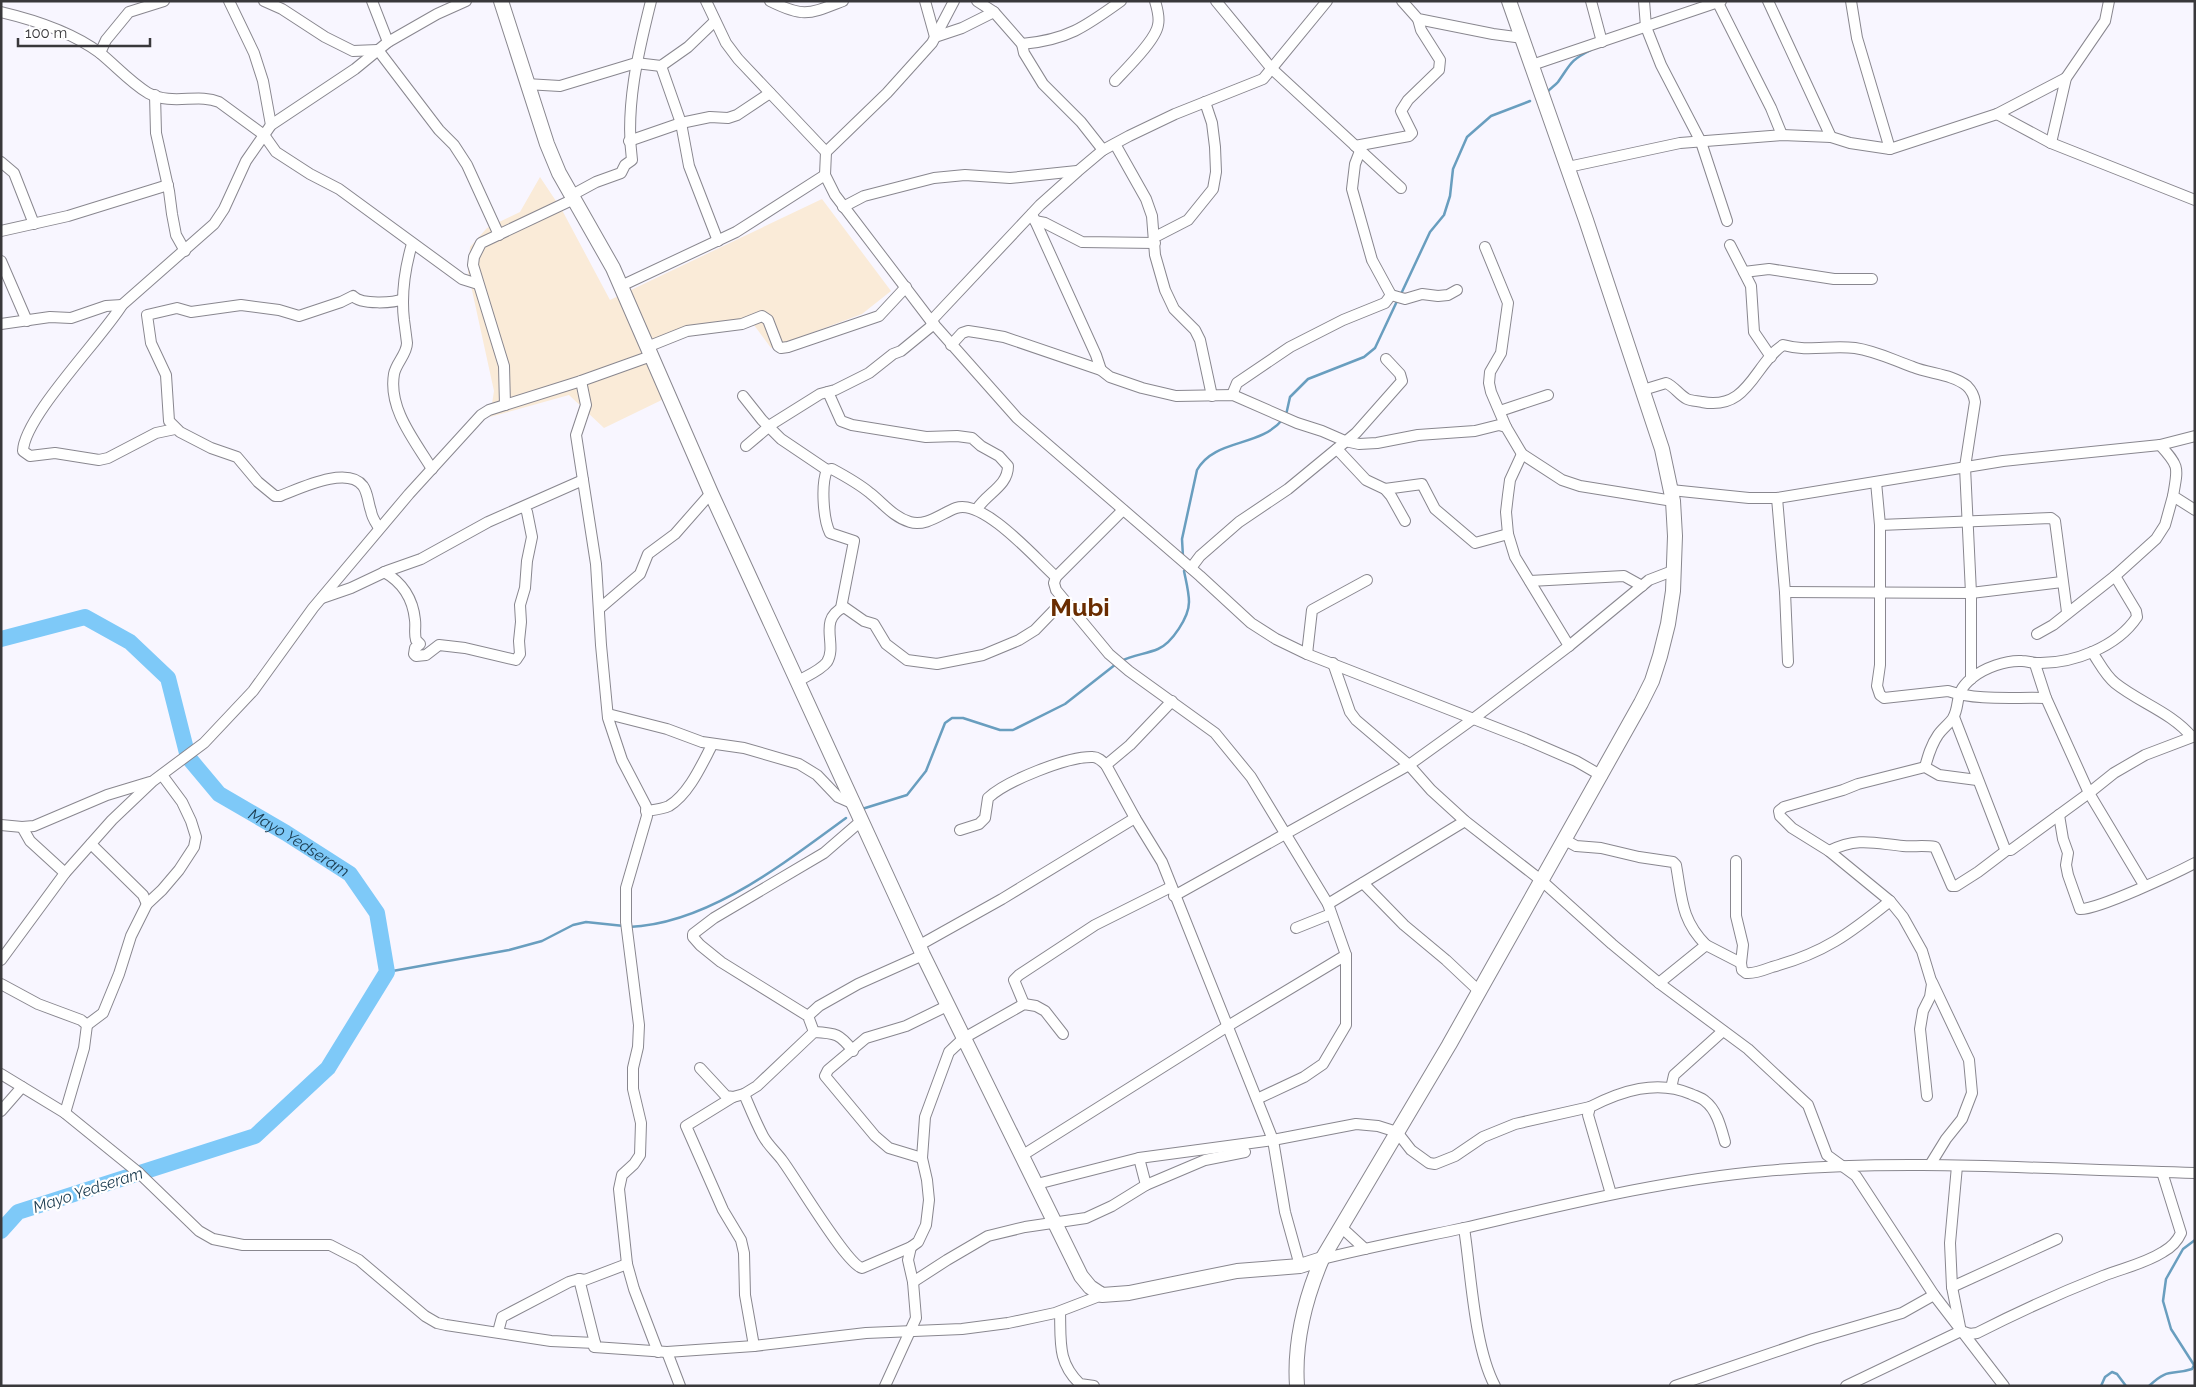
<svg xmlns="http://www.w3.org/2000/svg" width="2196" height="1387" viewBox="0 0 2196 1387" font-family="Raleway,sans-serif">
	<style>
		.commercial { fill: #faebd8 }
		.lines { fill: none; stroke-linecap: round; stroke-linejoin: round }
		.stream { stroke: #699ebf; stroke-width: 2.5 }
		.river { stroke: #7ec9f8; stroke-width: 16 }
		.street-casing { stroke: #89878f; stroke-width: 12 }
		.secondary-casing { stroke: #89878f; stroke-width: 16 }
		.street { stroke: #fff; stroke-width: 10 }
		.secondary { stroke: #fff; stroke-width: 14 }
		.labels { text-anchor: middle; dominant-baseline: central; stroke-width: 4.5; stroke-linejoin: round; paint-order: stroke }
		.water-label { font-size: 16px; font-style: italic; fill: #1a3b4f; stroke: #fff }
		.town-label { font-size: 25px; font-weight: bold; fill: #6a2d01; stroke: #fff }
	</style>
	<rect width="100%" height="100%" fill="#f8f6ff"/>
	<path class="commercial" d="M540,177l22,33 48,90 212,-101 69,92 -29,23 -91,34 -23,-31 -96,23 18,56 -66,32 -35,-33 -79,22 4,-26 -26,-119 2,-25 17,-19 33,-16z"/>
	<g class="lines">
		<g class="stream">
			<path d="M1547,93c2,-5 7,-6 11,-11 13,-18 11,-21 33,-32"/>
			<path d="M1401,294l29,-62 14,-17 6,-19 3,-27 14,-32 24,-21 39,-15"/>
			<path d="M1286,415l4,-18 18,-18 56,-22 11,-9 23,-49"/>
			<path d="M1183,557l-1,-18 15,-69c18,-32 63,-22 86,-51"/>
			<path d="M1121,661c12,-6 25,-7 37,-12 14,-6 31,-32 31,-47 0,-10 -3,-21 -5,-31"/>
			<path d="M862,809l45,-14 19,-24 19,-48 7,-5h11l37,12h13l52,-26 51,-40"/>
			<path d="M629,927c79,-3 155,-64 217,-109"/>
			<path d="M387,972l122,-22 33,-9 31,-16 13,-3 38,4"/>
			<path d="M2101,1386l4,-9 7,-5 5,2 9,12"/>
			<path d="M2149,1386c20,-19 22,-10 43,-17l2,-4 -23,-36 -8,-28 3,-22 17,-30 12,-9"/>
		</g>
		<path class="river" id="s1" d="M1,639l84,-22 45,25 38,36 20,79 31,37 67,39 64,41 27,39 10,59 -59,96 -73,68 -237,76 -17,19"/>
		<g class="street-casing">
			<g id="street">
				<path d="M229,1l25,52 9,28 8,44"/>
				<path d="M264,1l18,8 43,28 28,14 25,-1"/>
				<path d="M372,1l16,41"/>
				<path d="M706,1l20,42 12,16 88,93 -1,23 10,20 96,126 86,97 183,158 51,47 25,16 31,15 218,85 51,22 26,15"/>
				<path d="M770,1c34,17 39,13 73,0"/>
				<path d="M925,1l10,36 27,-9 32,-16"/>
				<path d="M977,1l17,11 28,32 2,9 19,31 38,38 22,28"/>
				<path d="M1216,1l56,68 129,119"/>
				<path d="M1402,1l16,18 75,15 30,4"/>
				<path d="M1591,1l11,41"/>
				<path d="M1644,1l2,26 15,38 40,77 26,79"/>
				<path d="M1717,1l54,107 11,27"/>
				<path d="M1768,1l63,136"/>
				<path d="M1851,1l6,37 33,111"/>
				<path d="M1,12c34,8 71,20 99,41 16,13 30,29 48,40 24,13 50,0 71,9l45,33 12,17 34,22 29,15 123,90 16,5"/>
				<path d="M1022,44c45,-4 63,-17 99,-43"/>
				<path d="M378,50l61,80 15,15 13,20 32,70"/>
				<path d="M100,53l6,-13 23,-28 35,-11"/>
				<path d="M1532,65l189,-64"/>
				<path d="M661,66l20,57 8,43 29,75"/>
				<path d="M1115,81c11,-12 41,-41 43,-56 2,-8 -1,-17 -3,-24"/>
				<path d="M526,84l34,2 76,-23 25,3 27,-19 27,-26"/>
				<path d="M155,95l1,38 13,58 3,23 4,21 9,16"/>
				<path d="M1997,114l54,29 144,57"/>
				<path d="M629,141l52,-18 29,-6 18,1 9,-3 33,-22"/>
				<path d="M2051,143l15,-65 39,-57 4,-20"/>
				<path d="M1115,144l31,55 6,17 3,39 10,35 9,19 21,21 5,10 12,56"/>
				<path d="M1355,146l54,-10 3,-3 -11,-22 7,-11 31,-30 1,-10 -19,-30 -3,-11"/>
				<path d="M826,152l61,-59 45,-50 22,-42"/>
				<path d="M1,162l13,11 20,51"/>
				<path d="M1568,167l112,-24 102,-8 49,2 19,6 40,6 107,-35 69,-36"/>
				<path d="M572,195l24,-13 25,-9 4,-8 7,-5c-7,-53 6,-107 19,-159"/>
				<path d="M843,207l21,-11 70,-18 31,-3 45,3 67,-7"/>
				<path d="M1032,214l64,141 5,15"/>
				<path d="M1035,221l10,2 37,19 73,1"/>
				<path d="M1,231l67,-15 100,-31"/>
				<path d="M1155,237l33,-17 25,-31 3,-17 -1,-25 -3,-24 -7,-21"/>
				<path d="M412,244c-7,24 -11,50 -8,76 1,7 2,15 3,23 0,11 -11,20 -13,31 -6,35 21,67 38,95"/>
				<path d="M1730,245l21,41 3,46 17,25"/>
				<path d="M1485,247l23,56 -7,50 -11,19 -1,11 2,9 15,35"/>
				<path d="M1,261l26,60"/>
				<path d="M1744,272l25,-3 65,10h38"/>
				<path d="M621,286l115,-54 89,-57"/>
				<path d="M1391,295l14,4 17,-5 16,2 10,-1 9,-5"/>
				<path d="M931,321l109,-116 38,-34 25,-21 26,-14 46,-22 88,-35 64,-78"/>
				<path d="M1,324l49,-7 21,1 35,-12 16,-1"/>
				<path d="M951,345l11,-12 6,-2 13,2 23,4 97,33 9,7 32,11 34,8 57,-1 64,28 25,8 23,10 14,3 18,-1 41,-8 57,-4 24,-6 7,2 16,27 40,26 18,6 93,15"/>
				<path d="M647,347l40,-16 55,-7 20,-8 6,4 10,26 3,2 7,-1 91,-31 27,-29"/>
				<path d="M581,381l5,24 -10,30 20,129 5,81 7,73 14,42 24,46 1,10 -21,72v34l13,103 -1,22 -5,21v21l8,34 -1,32 -6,9 -12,11 -3,14 8,75 7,25 24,63"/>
				<path d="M1643,390l23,-7c8,3 13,12 21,16 4,2 11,2 15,3 47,9 52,-38 81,-57 25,7 46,0 72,3 21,3 38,12 58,19 17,7 39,7 54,19 5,5 7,9 8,16l-10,65 6,126v86"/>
				<path d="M828,392l13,29 11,4 74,12 31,-1 15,2 9,8 18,10 9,10c0,20 -21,27 -31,43"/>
				<path d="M1232,395l5,-12 53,-36 53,-27 42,-17 6,-8 -19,-35 -20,-71 3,-25 5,-13"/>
				<path d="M743,396l19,24 19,19 46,31 5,-1c13,7 26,14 38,24 13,10 23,24 40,29 16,5 32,-9 46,-14 27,-10 80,51 100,69"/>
				<path d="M505,405l-1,-39 -31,-101 1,-8 7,-14 93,-44"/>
				<path d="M1500,411l48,-16"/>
				<path d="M175,429l-19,4 -48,25 -9,2 -44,-7 -25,3 -7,-5c1,-34 78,-112 99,-146l92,-81 10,-15 22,-48 25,-36 84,-56 33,-27 49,-28 29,-13"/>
				<path d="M2160,445c20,22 18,22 13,51l22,14"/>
				<path d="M746,446l26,-22 48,-30 15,-4 34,-17 24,-19 8,-3 33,-27"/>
				<path d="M1337,449l29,31 19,9 6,7 14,25"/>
				<path d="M1522,454l-12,26 -2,15 -2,17 2,22 7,23 54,89"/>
				<path d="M827,470c-6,14 -4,49 3,63l24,8 -13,67"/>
				<path d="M1876,482l4,43v140l-3,21 3,9 4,3 64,-7c30,10 66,6 98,7"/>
				<path d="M1385,489l37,-5 13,25 40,34 33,-9"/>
				<path d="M1671,490l78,8h28l226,-37 157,-16 35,-9"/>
				<path d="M1777,498l8,94 3,70"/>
				<path d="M1123,510l-67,67 -2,6 2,7 53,64 20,17 86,62 36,44 77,127 18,51v70l-23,39 -19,13 -47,22"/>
				<path d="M1880,525l171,-7 4,3 12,91"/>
				<path d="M379,528c-3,-5 -7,-10 -8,-17 -3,-8 -3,-18 -8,-25 -16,-21 -64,3 -83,10h-5l-17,-14 -21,-25 -26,-9 -31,-16 -11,-11 -3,-46 -15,-32 -4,-28 30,-7 14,4 50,-7 38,5 20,6 42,-14 12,-6c8,9 41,7 50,3"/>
				<path d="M1191,568l9,-12 39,-34 49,-33 68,-56 46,-52 -2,-7 -14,-15"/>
				<path d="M384,572c18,10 29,27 31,48 1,7 -1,13 1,20l4,4 -5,4 -1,6 2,2 10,-1 13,-10 26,3 51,12 4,-6 -1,-13 2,-19 -1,-17 5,-17 2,-27 5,-24 -5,-25 -3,-5"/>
				<path d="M1530,581l94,-5 18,10"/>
				<path d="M1785,592l186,1 91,-11"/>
				<path d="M322,598l29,-10 36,-17 34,-12 67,-37 95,-42"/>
				<path d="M599,609l41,-35 8,-20 27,-20 36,-41"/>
				<path d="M2037,634l16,-9 62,-49 41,-37 9,-14 8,-29"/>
				<path d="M2092,652c7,10 13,23 23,31 25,20 56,29 77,54"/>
				<path d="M1307,654l5,-44 55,-30"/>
				<path d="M1333,663l17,49 6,8 53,45 22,25 34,31 77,60 70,63 47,39 89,66 60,56 19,50 29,21 78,119 70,91"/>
				<path d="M2035,664l11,34 43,95 55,92"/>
				<path d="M798,681c9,-5 23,-11 29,-19 11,-18 -10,-42 17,-55l20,14 10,3 12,20 21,16 30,4 46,-9 36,-15 16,-10 29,-30"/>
				<path d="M608,714l59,15 35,13 42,6 55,16 18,11 21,22 16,7"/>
				<path d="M1954,717l51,132 2,1"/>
				<path d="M1106,765l24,-20 42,-44"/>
				<path d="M1925,767c3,-11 6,-22 13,-32 4,-6 11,-11 15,-17 8,-14 0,-25 19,-40 12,-10 34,-18 50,-17 5,0 10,2 15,2 36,1 80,-16 100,-46l-1,-6 -21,-35"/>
				<path d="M646,811c7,-1 17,-2 23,-5 20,-12 33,-42 43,-61"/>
				<path d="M2059,815l4,24 5,14 -2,12 2,10 12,34c17,1 96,-36 115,-46"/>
				<path d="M1,825l21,2 12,-1 73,-31 43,-13"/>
				<path d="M22,827l8,14 35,32"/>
				<path d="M960,830l19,-6 6,-6 3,-20c18,-17 80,-42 105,-41 5,0 9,4 13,8l29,53 27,44 111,278 12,72 15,54"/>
				<path d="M1565,840l11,6 25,2 38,9 34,5 3,3c6,33 5,55 30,80"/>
				<path d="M91,844l52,51 4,9"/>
				<path d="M1829,851c29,-14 44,-8 74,-5 10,1 21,-1 32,1l17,39h4l22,-14 29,-22h4l78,-57 25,-20 31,-18 50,-19"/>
				<path d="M1736,861v55l7,29 -2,18 1,7 4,3c8,1 18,-3 26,-6 52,-14 77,-33 118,-66"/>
				<path d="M1363,883l41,42 42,35 34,32"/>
				<path d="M1174,896l235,-131 64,-46 96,-73 80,-66 26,-10"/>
				<path d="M1328,904l137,-83"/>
				<path d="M1296,928l35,-14"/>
				<path d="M918,946l84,-47 133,-81"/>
				<path d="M1,960l64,-87 47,-53 41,-39 51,-38 49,-52 60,-83 96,-114 72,-79 8,-5 92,-29 70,-25"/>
				<path d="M1659,983l47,-38 35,18"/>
				<path d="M1,984l37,20 43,16 6,5 -3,23 -19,65"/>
				<path d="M1024,1004l-10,-24 5,-5 76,-50 76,-38"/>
				<path d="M808,1016l11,-10 39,-22 65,-29"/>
				<path d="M87,1025l16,-12 16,-39 12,-38 16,-32 15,-14 17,-20 15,-23 2,-10 -5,-16 -9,-19 -20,-27"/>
				<path d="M814,1032l-6,-16 -87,-54 -21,-17 -7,-8v-3l21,-16 110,-65 37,-32"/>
				<path d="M700,1068l26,28 7,1"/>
				<path d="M1,1074l64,39 74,60 60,58 14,8 30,6h87l29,15 66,56 12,7 9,2 105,16 44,2 -1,4 73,5 87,-6 112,-13 96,-4 46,-6 47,-10 47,-18"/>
				<path d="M1671,1088l3,-13 49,-44"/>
				<path d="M744,1094c6,14 12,29 19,42 5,9 13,16 19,24 13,17 64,104 80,108l49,-21 7,-5 8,-17 3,-25 -2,-20 -5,-22 3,-41 24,-65 15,-14 60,-34 12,2 9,5 18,23"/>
				<path d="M1927,1096l-7,-67 3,-18 7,-14 2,-13 -10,-33 -19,-34 -13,-16 -61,-50 -37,-23 -12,-12 -1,-5 5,-4 59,-17 15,-6 67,-17 14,8 38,5"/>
				<path d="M1,1111l21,-24"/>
				<path d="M1023,1155l205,-129 118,-71"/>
				<path d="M922,1158l-33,-10 -14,-12 -50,-60 3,-6 38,-32 40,-12 41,-20"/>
				<path d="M1139,1158l7,27"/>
				<path d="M1930,1165l16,-26 16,-20 10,-26 -3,-33 -37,-78"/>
				<path d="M1957,1166l-7,77 2,44 8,40"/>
				<path d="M1037,1184l102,-26 134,-18 83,-16 22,2 19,6 14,18 18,13 6,1 20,-8 28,-19 32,-13 75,-17"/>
				<path d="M1611,1194l-23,-79 2,-8c31,-16 67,-28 101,-13 4,2 11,4 14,7 12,9 16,27 20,41"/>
				<path d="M1341,1227l24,22"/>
				<path d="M1464,1228c7,44 10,119 31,158"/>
				<path d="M1322,1259c47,-12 95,-21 142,-31 100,-23 199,-48 301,-57 142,-13 287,-1 430,2"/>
				<path d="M579,1279l16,64"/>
				<path d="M913,1282l34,-22 41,-24 37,-9 61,-9 26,-12 34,-21 59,-25 40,-8"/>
				<path d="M1952,1287l105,-48"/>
				<path d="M1060,1312c1,29 -3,50 20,72l14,2"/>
				<path d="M498,1332l4,-15 67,-35 10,-3 6,1 42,-16"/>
				<path d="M754,1346l-9,-51 -1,-42 -3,-13 -18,-30 -37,-84 47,-29 11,-3 13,-8 57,-54c22,1 26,2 39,19"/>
				<path d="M667,1352l13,34"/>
				<path d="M885,1386l31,-68 -3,-36 -5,-22 3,-13"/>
				<path d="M1675,1386l138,-47 89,-26 32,-18"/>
				<path d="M1846,1386l115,-55 9,3 7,-1c41,-21 83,-40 126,-57 20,-8 41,-12 60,-24 9,-5 14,-10 18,-19l-19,-61"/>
			</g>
		</g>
		<g class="secondary-casing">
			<g id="secondary">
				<path d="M501,1l46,143 12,29 54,95 98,225 212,462 158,321 9,11 12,8 27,-2 108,-22 63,-5 22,-7"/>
				<path d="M1297,1386c-3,-44 8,-87 25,-127l127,-214 192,-342 11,-22 8,-25 8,-32 5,-33 2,-55 -2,-35 -11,-52 -76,-229 -77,-219"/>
			</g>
		</g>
		<use href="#street" class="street"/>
		<use href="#secondary" class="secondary"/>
	</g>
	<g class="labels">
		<g class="water-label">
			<text stroke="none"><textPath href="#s1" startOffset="414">Mayo Yedseram</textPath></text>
			<text transform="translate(88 1190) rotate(-18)">Mayo Yedseram</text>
		</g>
		<g class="town-label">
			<text x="1080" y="607">Mubi</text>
		</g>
	</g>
	<rect width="2196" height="1387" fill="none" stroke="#39383b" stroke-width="5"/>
	<path d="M18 38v8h132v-8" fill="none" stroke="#39383b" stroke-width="2.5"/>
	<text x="25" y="38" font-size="15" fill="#39383b" stroke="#ffffff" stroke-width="4" paint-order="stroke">100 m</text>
</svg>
